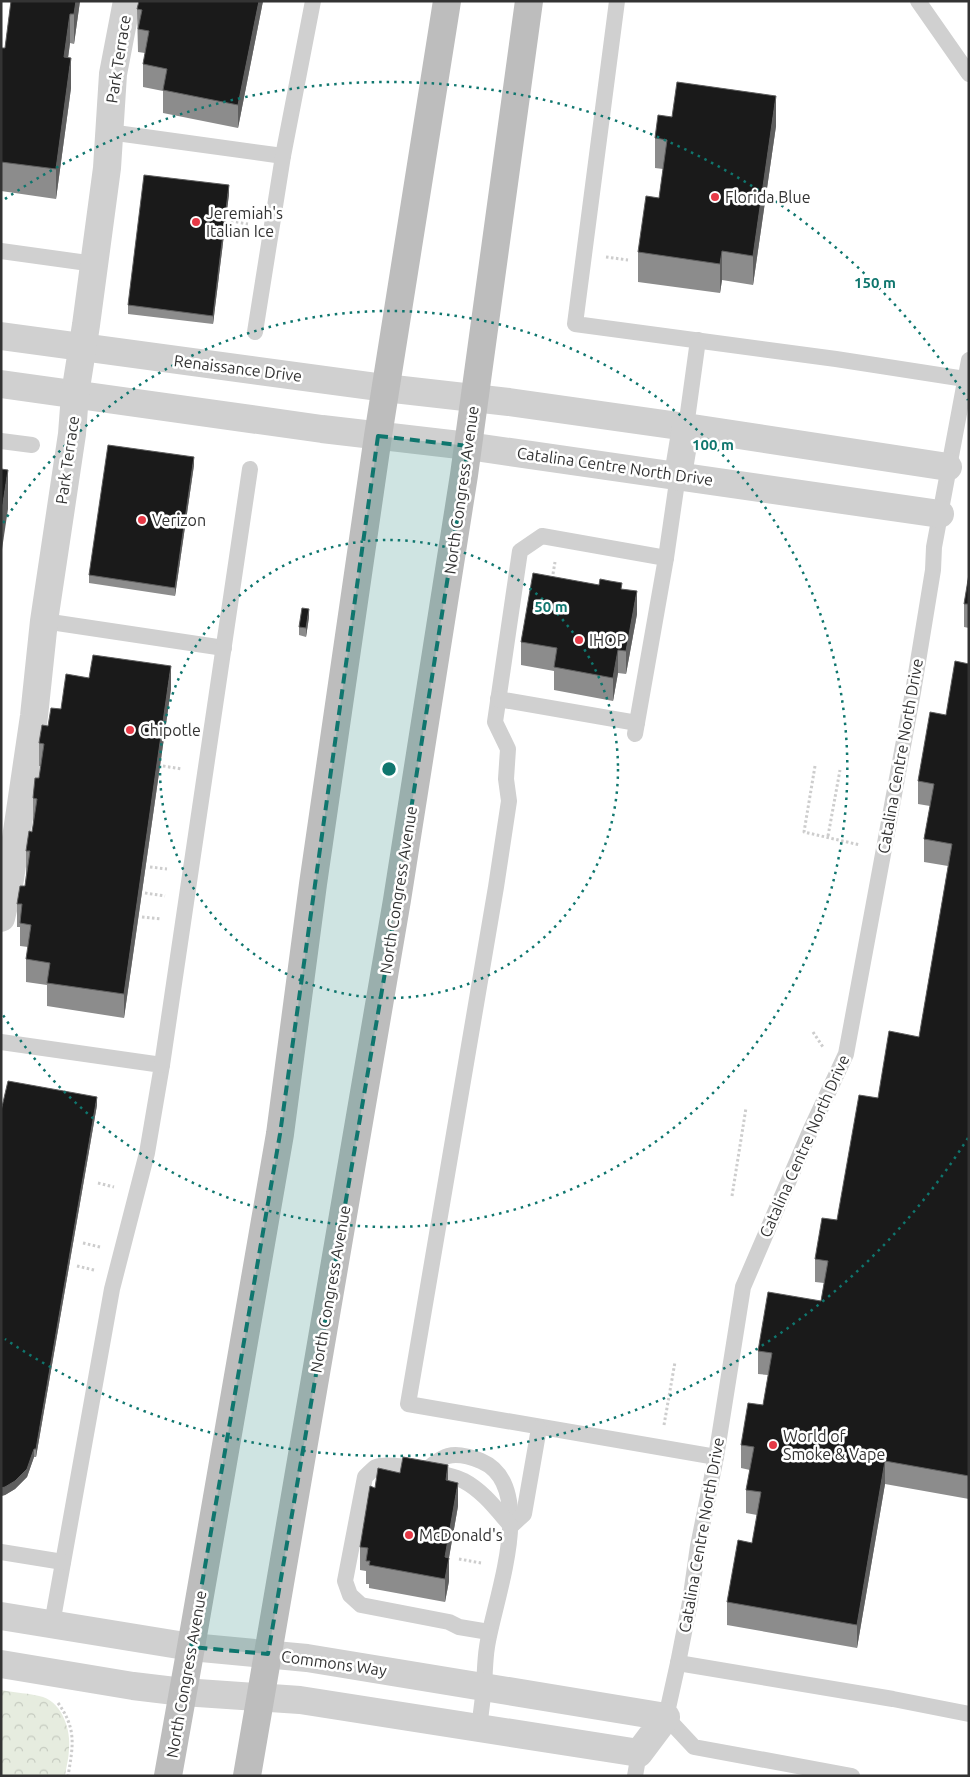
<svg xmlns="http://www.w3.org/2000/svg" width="970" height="1777" viewBox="0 0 970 1777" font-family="Ubuntu,sans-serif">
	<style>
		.park { fill: url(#park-crowns) }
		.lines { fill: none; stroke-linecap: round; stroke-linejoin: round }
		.path { stroke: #cdcdcd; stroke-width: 3; stroke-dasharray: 2.5 2.5; stroke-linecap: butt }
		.lane { stroke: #d0d0d0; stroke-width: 16 }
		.street { stroke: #d0d0d0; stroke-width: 28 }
		.secondary { stroke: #bdbdbd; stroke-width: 28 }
		.wall { fill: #8c8c8c }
		.shaded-wall { fill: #5f5f5f }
		.building { fill: #1a1a1a; stroke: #5f5f5f }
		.marked { fill: #0f766e; fill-opacity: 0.2; stroke: #0f766e; stroke-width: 4; stroke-dasharray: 10 6; stroke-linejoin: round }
		.ring { fill: none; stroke: #0f766e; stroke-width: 2.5; stroke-dasharray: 2.5 5 }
		.poi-dot { fill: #e63946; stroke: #fff; stroke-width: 2 }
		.labels { text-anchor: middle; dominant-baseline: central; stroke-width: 5; stroke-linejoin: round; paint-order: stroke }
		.street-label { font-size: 16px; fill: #333; stroke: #fff }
		.poi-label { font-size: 16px; fill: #333; stroke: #fff; text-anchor: start }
		.centre { fill: #0f766e; stroke: #fff; stroke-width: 2.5 }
		.ring-label { font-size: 15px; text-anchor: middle; font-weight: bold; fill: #0f766e; stroke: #fff; stroke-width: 5; stroke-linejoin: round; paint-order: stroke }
	</style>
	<defs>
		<pattern id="park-crowns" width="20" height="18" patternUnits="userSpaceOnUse" patternTransform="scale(1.25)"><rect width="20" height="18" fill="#e6ecdf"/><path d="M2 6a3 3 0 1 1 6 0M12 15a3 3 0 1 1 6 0" fill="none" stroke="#c6cbc0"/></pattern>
	</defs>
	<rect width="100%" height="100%" fill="#fff"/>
	<path class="park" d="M1,1690c14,3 29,3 42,7 20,7 28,34 26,52 0,9 -3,18 -4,27h-64z"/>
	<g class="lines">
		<g class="path">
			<path d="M231,221l17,3"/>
			<path d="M606,257l22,3"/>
			<path d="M553,574l2,-12"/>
			<path d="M163,766l19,3"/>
			<path d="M815,766l-11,66 56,13"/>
			<path d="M828,836l12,-66"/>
			<path d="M150,867l17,2"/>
			<path d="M145,893l20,3"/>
			<path d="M142,917l19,2"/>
			<path d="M813,1032l10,15"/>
			<path d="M98,1183l16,4"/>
			<path d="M732,1196l14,-88"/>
			<path d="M83,1243l17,4"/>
			<path d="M77,1266l17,4"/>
			<path d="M664,1425l11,-63"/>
			<path d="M459,1559l22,4"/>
			<path d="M58,1703c19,26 15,43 10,73"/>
		</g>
		<g class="lane">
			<path d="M617,1l-42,323 261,35 129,20"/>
			<path d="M918,1l51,73"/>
			<path d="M109,132l174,24"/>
			<path d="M1,251l94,13"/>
			<path d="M255,332l28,-176 30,-155"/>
			<path d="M686,427l12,-87"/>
			<path d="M1,441l31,4"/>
			<path d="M666,558l-124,-22 -22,15 -25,171 13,27 -2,30 3,22 -13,86 -88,517 308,53"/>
			<path d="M44,621l180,27"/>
			<path d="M498,699l139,24"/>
			<path d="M635,734l31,-176 12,-83"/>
			<path d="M1,1042l161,23 -15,88 -35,136 -60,335"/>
			<path d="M162,1065l88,-596"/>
			<path d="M425,1470c7,-4 15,-12 23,-14 11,-3 23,1 33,5 59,25 12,142 6,186 -2,12 -2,25 -3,38 -1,14 -3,28 -5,42"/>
			<path d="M511,1526l13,-12 15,-86"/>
			<path d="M1,1552l62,10"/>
			<path d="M489,1632l-30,-5 -10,-5 -88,-17 -11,-10 -5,-14 20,-104c3,-3 8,-8 11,-10 14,-6 74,7 88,14 19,10 33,29 47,45"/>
			<path d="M678,1663l215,36 76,15"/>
			<path d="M635,1776l4,-23"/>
			<path d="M852,1776l-158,-29 -28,-30 12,-54 12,-61 8,-56 18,-89 27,-170 68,-158 35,-75 67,-362 20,-122 1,-23 35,-187"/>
		</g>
		<g class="street">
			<path d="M1,336l384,52 124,14 177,25 262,40"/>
			<path d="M1,384l321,45 146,17 472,68"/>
			<path d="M678,475l8,-48"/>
			<path d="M1,918l9,-39 24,-163 10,-95 28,-187 3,-40 11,-69 21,-157 6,-94 14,-73"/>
			<path d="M1,1616l190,31 116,11 359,59 -27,36 -339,-53 -117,-8 -50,-6 -132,-22"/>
		</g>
		<g class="secondary">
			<path d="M168,1776l23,-129 89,-513 33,-250 65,-448 69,-435"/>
			<path d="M247,1776l150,-876 67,-425 65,-474"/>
		</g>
	</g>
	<g class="wall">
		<path d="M11,1h69l-6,43 -4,-1 -2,15 3,30 -15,111 -55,-8v-143h4z"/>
		<path d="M139,1h124l-25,127 -75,-15v-22l-20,-4v-23l2,-11 -7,-1 -1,-43z"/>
		<path d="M672,117l104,9 -23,159 -31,-5 -2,13 -82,-11v-30l21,-54 4,-29 -8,-1v-30z"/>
		<path d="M229,194l-16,130 -85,-10v-9z"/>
		<path d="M194,465l-19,131 -86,-13v-8z"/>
		<path d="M969,574v54l-5,-1v-23z"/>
		<path d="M622,589l15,25 -11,60 -8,-1 -5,28 -59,-11v-19l-33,-6v-23z"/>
		<path d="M309,617l-3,20 -7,-2v-8z"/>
		<path d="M969,664v835l-84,-15 -28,164 -130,-23v-23l25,-59 5,-28 -11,-2v-23l4,-20 -9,-2v-23l22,-40 5,-30 -10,-1v-23l63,-50 3,-18 -9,-1v-23l22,-39 41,-122 41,-61 29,-171 -24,-4v-23l6,-33 -12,-2v-23l28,-66z"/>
		<path d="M171,689l-47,329 -77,-12v-21l-21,-3v-23l2,-12 -8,-1v-19h-3v-23l8,-18 1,-12v-23l6,-19 2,-11h-1v-23l6,-20 2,-12h-2v-23l9,-17 13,-17z"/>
		<path d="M97,1105l-61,352h-2l-7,20 -12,12 -10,6 -4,1v-385z"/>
		<path d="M448,1481l10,25 -9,52v23l-4,21 -76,-14v-4h-3v-13l-6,-1v-23l15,-59z"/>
	</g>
	<g class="shaded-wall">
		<path d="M76,1h4l-6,43v-30z"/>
		<path d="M259,1h4l-25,127v-23z"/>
		<path d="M70,14v29l-6,44v-30z"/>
		<path d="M71,58v30l-15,111v-30z"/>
		<path d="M776,96v30l-23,159v-29z"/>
		<path d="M229,185v9l-16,130v-8z"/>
		<path d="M722,251v29l-2,13v-29z"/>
		<path d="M194,457v8l-19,131v-8z"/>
		<path d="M8,470v39l-7,47v-39z"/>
		<path d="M637,591v23l-11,60v-23z"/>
		<path d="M309,609v8l-3,20v-9z"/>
		<path d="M618,650v23l-5,28v-23z"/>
		<path d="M171,666v23l-47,329v-24z"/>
		<path d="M97,1097v8l-61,352v-8z"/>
		<path d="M34,1449v8l-7,20 -12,12 -10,6 -4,1v-8z"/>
		<path d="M885,1461v23l-28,164v-23z"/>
		<path d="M448,1465v23l-2,-8z"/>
		<path d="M458,1483v23l-13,74v-23z"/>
		<path d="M449,1558v23l-4,21v-23z"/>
	</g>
	<g class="building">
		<path d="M11,1h65l-2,13h-4l-6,43 7,1 -15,111 -55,-7v-114h4z"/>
		<path d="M139,1h120l-21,104 -75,-15 4,-21 -24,-5 6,-33 -11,-2 4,-19 -5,-1z"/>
		<path d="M677,82l99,14 -23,160 -31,-5 -2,13 -82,-12 8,-56 13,2 8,-58 -12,-2 3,-23 14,2z"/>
		<path d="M144,175l85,10 -16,131 -85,-11z"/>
		<path d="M108,445l86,12 -19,131 -86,-13z"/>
		<path d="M1,469l7,1 -7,47z"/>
		<path d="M533,573l66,12 1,-6 10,2 12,2 -1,6 16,2 -11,60 -8,-1 -5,28 -59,-11 3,-19 -36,-6z"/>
		<path d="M969,574v30h-5z"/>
		<path d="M302,608l7,1 -3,19 -7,-1z"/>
		<path d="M93,655l78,11 -47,328 -77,-11 3,-20 -24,-4 5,-34 -11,-2 2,-19h-5l3,-18h5l5,-35h-4l3,-20 3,1 5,-33 -4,-1 2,-20h4l5,-34 -5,-1 3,-18 6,1 3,-18 10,1 5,-35 23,4z"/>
		<path d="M955,661l14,3v812l-84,-15 -28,164 -130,-23 11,-62 14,3 9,-51 -15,-2 8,-43 -13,-2 7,-42 15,2 9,-52 -14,-2 10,-59 53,9 7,-40 -13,-2 7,-41 15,2 22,-125 19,3 11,-67 30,6 33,-193 -28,-5 10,-55 -16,-3 12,-69 16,3z"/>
		<path d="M8,1081l89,16 -61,352h-2l-7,20 -12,12 -10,6 -4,1v-377z"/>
		<path d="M403,1457l45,8 -2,15 12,3 -13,74 4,1 -4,21 -76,-14 1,-4h-4l2,-13 -8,-1 10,-61 5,2 3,-20 22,5z"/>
	</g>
	<path class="marked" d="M378,436l90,10 -4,29 -77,486 -119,693 -77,-7 89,-513z"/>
	<g class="ring">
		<circle cx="389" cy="769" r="229"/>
		<path d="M3 523A458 458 0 1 1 3 1015"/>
		<path d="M968 1138A687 687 0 0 1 5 1339M5 199A687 687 0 0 1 968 400"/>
	</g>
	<g class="poi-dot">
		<circle cx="715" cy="197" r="5"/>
		<circle cx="196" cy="222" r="5"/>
		<circle cx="142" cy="520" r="5"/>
		<circle cx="579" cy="640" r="5"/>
		<circle cx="130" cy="730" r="5"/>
		<circle cx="773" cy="1445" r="5"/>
		<circle cx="409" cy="1535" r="5"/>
	</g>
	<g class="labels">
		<g class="street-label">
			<text transform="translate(118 59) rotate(-81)">Park Terrace</text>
			<text transform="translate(238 368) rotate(7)">Renaissance Drive</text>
			<text transform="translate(67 460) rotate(-82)">Park Terrace</text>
			<text transform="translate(615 466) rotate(8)">Catalina Centre North Drive</text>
			<text transform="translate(461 490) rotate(-82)">North Congress Avenue</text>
			<text transform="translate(900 756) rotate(-80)">Catalina Centre North Drive</text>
			<text transform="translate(398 890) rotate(-81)">North Congress Avenue</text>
			<text transform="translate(804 1146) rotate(-66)">Catalina Centre North Drive</text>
			<text transform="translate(330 1289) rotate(-80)">North Congress Avenue</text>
			<text transform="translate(701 1535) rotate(-80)">Catalina Centre North Drive</text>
			<text transform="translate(334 1663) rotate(8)">Commons Way</text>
			<text transform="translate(186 1674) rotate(-80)">North Congress Avenue</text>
		</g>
		<g class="poi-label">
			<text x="725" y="197">Florida Blue</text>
			<text x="206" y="213">Jeremiah's<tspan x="206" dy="18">Italian Ice</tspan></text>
			<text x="152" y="520">Verizon</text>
			<text x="589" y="640">IHOP</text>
			<text x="140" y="730">Chipotle</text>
			<text x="783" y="1436">World of<tspan x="783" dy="18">Smoke &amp; Vape</tspan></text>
			<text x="419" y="1535">McDonald's</text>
		</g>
	</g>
	<circle cx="389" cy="769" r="8" class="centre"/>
	<g class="ring-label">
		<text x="875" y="288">150 m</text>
		<text x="713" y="450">100 m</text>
		<text x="551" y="612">50 m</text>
	</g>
	<rect width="970" height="1777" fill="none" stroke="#333333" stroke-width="5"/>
</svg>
